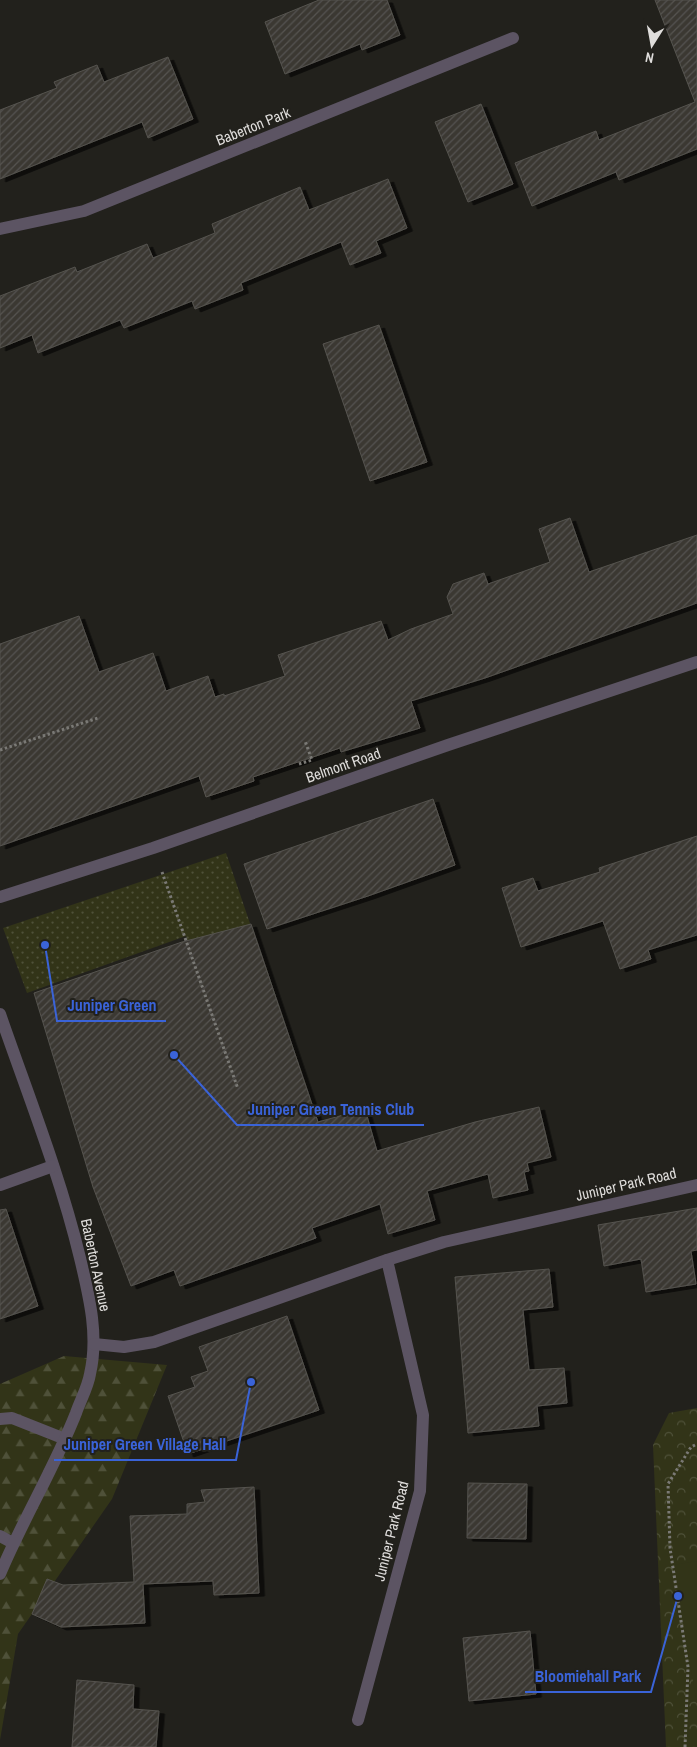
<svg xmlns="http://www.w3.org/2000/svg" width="697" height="1747" viewBox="0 0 697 1747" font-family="'Archivo Narrow',sans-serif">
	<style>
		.grass { fill: url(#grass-dots) }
		.forest { fill: url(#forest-firs) }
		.park { fill: url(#park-crowns) }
		.pitch { fill: #323418 }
		.building { fill: url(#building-hatch); stroke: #55534e; filter: url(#shadow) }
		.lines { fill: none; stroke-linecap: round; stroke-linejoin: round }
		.path { stroke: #7a7975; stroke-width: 3; stroke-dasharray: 2.5 2.5; stroke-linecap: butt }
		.service { stroke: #5c5463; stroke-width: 12 }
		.minor { stroke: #5c5463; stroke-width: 12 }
		.labels { text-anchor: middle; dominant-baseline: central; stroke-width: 4; stroke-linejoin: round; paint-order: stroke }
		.street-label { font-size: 15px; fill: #dfdddb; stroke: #22211c }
		.leader { fill: none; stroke: #3a63d8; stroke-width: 2 }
		.callout-dot { fill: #3a63d8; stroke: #22211c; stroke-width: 2 }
		.callout-label { font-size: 16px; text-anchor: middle; font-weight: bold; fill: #3a63d8; stroke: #22211c; stroke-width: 4; stroke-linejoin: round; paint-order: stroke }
	</style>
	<defs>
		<pattern id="grass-dots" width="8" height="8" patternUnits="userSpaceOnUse" patternTransform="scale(1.25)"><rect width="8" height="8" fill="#323418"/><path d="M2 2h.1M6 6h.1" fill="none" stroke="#4f5139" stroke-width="1.8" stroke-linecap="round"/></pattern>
		<pattern id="forest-firs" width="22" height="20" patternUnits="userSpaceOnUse" patternTransform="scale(1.25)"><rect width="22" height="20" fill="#323418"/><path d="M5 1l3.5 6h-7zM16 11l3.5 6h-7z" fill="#4f5139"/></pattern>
		<pattern id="park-crowns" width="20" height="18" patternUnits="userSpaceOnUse" patternTransform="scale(1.25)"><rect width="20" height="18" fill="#323418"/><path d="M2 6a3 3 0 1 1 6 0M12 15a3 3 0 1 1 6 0" fill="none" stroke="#4f5139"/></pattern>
		<pattern id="building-hatch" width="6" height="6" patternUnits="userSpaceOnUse" patternTransform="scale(1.25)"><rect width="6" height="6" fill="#3a3833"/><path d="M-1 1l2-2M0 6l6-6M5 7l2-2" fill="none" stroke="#565450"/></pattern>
		<filter id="shadow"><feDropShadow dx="5.5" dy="3" stdDeviation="0" flood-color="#0009"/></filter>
	</defs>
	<rect width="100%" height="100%" fill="#22211c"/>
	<path class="grass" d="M226,853l88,258 -58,20 -70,-195 -159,57 -24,-65z"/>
	<path class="forest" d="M64,1356l103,9 -55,134 -94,135 -18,106v-356z"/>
	<path class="park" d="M697,1408v339h-31l-13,-302 16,-32z"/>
	<path class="pitch" d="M697,1561v143l-24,-139z"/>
	<g class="building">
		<path d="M319,0h68l13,35 -38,15 -2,-6 -75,30 -20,-52z"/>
		<path d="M655,0h42v149l-78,31 -3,-8 -84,34 -17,-43 81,-32 3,9 96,-38z"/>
		<path d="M168,57l25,62 -45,19 -6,-16 -142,57v-69l57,-22 -3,-6 43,-17 7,17z"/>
		<path d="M481,104l32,80 -45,18 -33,-80z"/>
		<path d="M388,179l19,49 -31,13 5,12 -31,12 -9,-23 -100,41 2,7 -48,19 -3,-8 -68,27 -4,-8 -82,33 -6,-18 -32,13v-52l75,-29 2,5 70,-28 6,14 62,-25 -3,-9 88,-37 9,23z"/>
		<path d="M379,325l48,137 -57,19 -47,-137z"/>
		<path d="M570,518l19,54 108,-37v68l-212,75 -74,23 9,27 -79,24 -1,-4 -87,29 1,4 -48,16 -7,-21 -199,70v-202l79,-28 20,56 54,-19 13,38 42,-15 7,21 9,-3v2l61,-20 -7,-21 103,-34 7,19 23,-11 42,-15 -6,-17 6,-13 31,-11 4,11 62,-22 -11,-33z"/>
		<path d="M433,799l22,66 -87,31 -101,33 -23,-65z"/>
		<path d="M697,836v99l-49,15 3,9 -31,10 -17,-48 -82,26 -19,-59 31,-10 5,13 62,-19 -1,-4z"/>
		<path d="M251,924l67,198 47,-13 12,42 98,-29 64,-15 12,50 -24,6 2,8 -5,1 4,18 -35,8 -5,-24 -61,17 8,29 -47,14 -8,-30 -68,24 4,10 -136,48 -6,-16 -43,16 -38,-99 -59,-194 148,-51z"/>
		<path d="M697,1208v42l-6,1 5,33 -50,8 -5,-33 -37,7 -6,-41z"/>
		<path d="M6,1209l32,97 -38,13v-109z"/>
		<path d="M549,1269l4,38 -30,3 6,60 35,-2 3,35 -30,3 2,20 -71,7 -13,-156z"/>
		<path d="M287,1316l32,94 -131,44 -20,-58 27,-9 -4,-10 17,-6 -9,-24z"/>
		<path d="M468,1483l59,1 -1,55 -59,-1z"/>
		<path d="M254,1487l5,106 -45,2 -1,-14 -70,3 2,39 -84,4 -29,-13 15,-35 16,6 71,-3 -4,-66 57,-2v-10l18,-2 -4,-12z"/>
		<path d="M530,1631l6,63 -67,7 -6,-63z"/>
		<path d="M77,1680l57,5 -1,24 26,2 -3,36h-84z"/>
	</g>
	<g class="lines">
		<g class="path">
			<path d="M0,750l98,-32"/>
			<path d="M299,764l13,-4 -7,-19"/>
			<path d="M162,872l76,217"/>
			<path d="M685,1747l3,-80 -18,-119 -2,-64 23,-37 6,-3"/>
		</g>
		<g class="service">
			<path d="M0,1419l12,-1 53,21"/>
			<path d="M0,1536l13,7"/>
		</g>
		<g class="minor">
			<path d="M0,229l84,-18 429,-173"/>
			<path d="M0,897l153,-49 295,-103 249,-83"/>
			<path d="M0,1014c28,81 60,161 80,244 9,38 19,77 10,116 -2,13 -10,27 -14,39 -22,56 -53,106 -76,161"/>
			<path d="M0,1185l53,-19"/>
			<path d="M94,1344l30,3 30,-5 233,-82 57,-18 253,-57"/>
			<path d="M358,1720l62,-229 3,-76 -36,-155"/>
		</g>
	</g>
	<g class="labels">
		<g class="street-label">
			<text transform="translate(253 126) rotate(-22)">Baberton Park</text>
			<text transform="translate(343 765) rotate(-19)">Belmont Road</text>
			<text transform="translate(626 1184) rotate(-13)">Juniper Park Road</text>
			<text transform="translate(96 1265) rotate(78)">Baberton Avenue</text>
			<text transform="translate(391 1531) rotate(-76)">Juniper Park Road</text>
		</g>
	</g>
	<path class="leader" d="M45 945L57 1021H166M174 1055L237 1125H424M251 1382L236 1460H54M678 1596L651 1692H525"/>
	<g class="callout-dot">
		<circle cx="45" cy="945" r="5"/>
		<circle cx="174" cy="1055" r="5"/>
		<circle cx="251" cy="1382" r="5"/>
		<circle cx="678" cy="1596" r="5"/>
	</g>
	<g class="callout-label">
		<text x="112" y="1011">Juniper Green</text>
		<text x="331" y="1115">Juniper Green Tennis Club</text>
		<text x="145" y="1450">Juniper Green Village Hall</text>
		<text x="588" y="1682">Bloomiehall Park</text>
	</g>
	<g transform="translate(652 45) rotate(191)" stroke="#22211c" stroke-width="4" paint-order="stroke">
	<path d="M0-4L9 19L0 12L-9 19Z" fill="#dfdddb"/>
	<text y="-8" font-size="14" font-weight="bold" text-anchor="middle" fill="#dfdddb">N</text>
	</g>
</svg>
